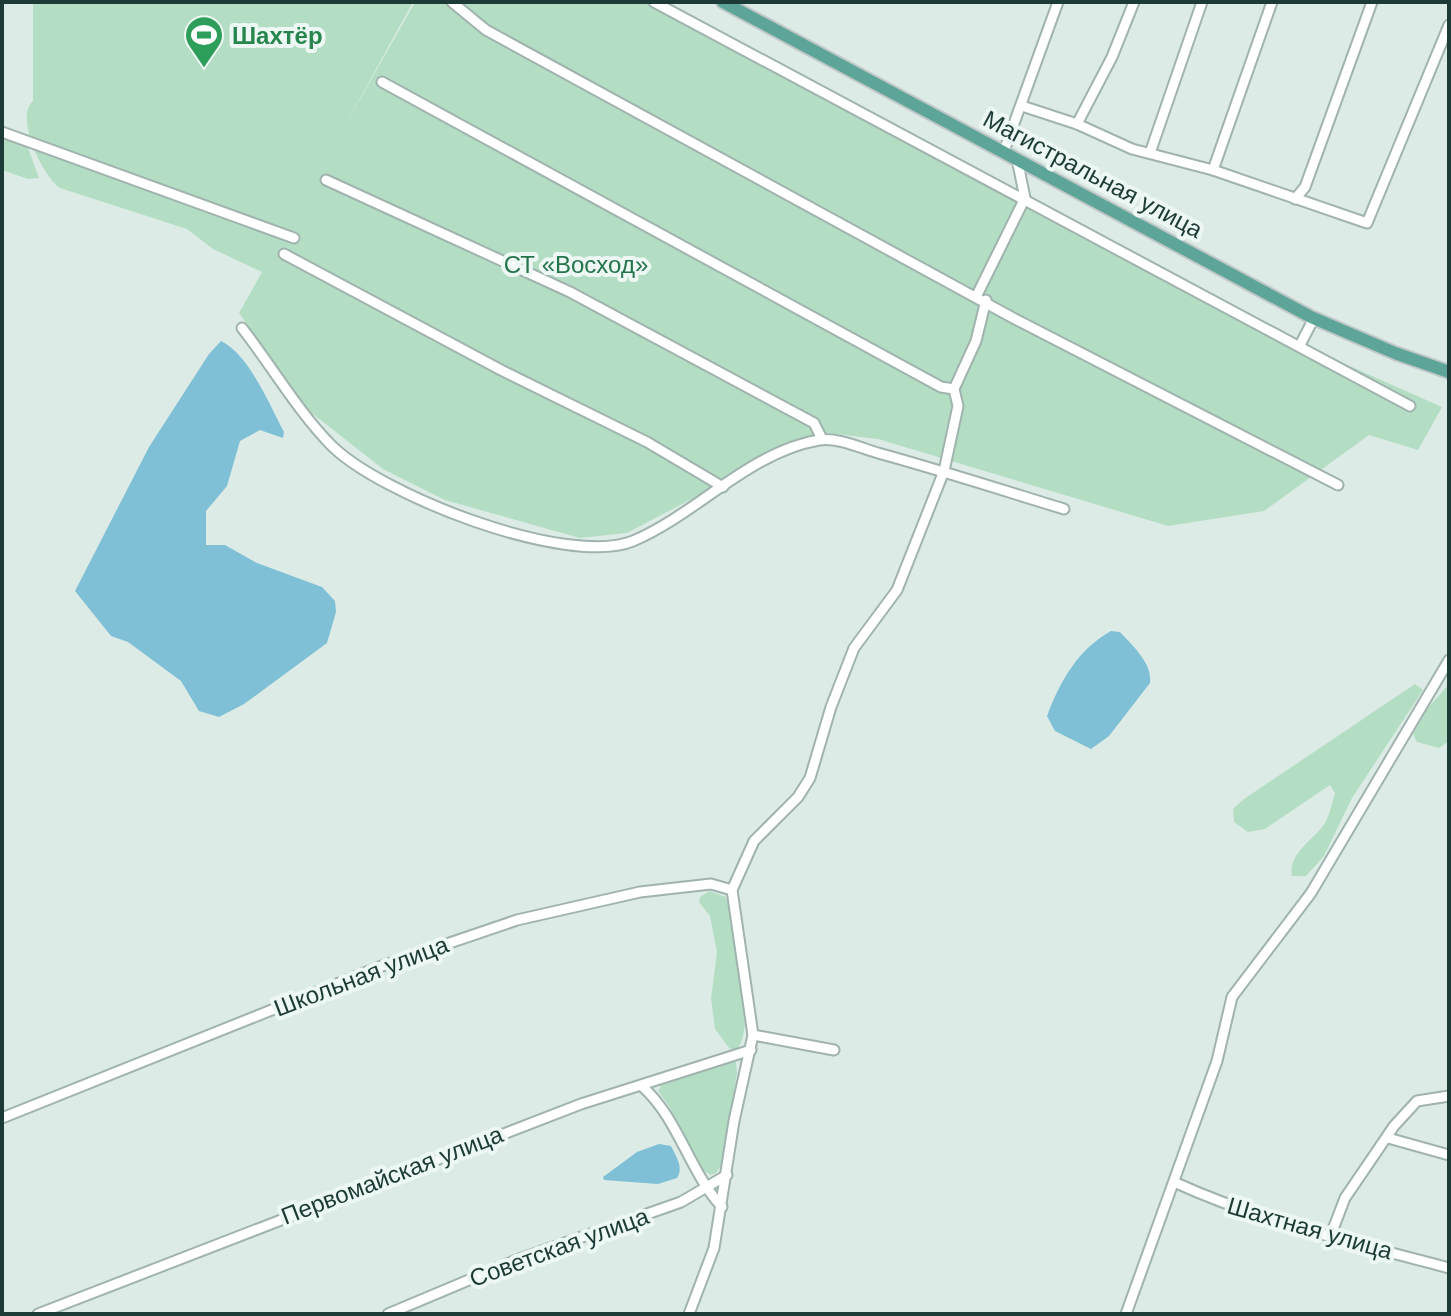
<svg xmlns="http://www.w3.org/2000/svg" width="1451" height="1316" viewBox="0 0 1451 1316" font-family="Arial,sans-serif">
	<style>
		.green { fill: #b3dec3 }
		.water { fill: #7fc0d6 }
		.lines { fill: none; stroke-linecap: round; stroke-linejoin: round }
		.minor-casing { stroke: #a0b3ae; stroke-width: 13 }
		.major-casing { stroke: #c0c8c7; stroke-width: 16 }
		.minor { stroke: #fff; stroke-width: 9 }
		.major { stroke: #5da499; stroke-width: 12 }
		.labels { text-anchor: middle; dominant-baseline: central; stroke-width: 8; stroke-linejoin: round; paint-order: stroke }
		.leisure-label { font-size: 24px; font-weight: bold; fill: #27864d; stroke: #edf7f3; text-anchor: start }
		.street-label { font-size: 24px; fill: #1d3b36; stroke: #edf7f3 }
		.park-label { font-size: 24px; fill: #24754b; stroke: #edf7f3 }
	</style>
	<rect width="100%" height="100%" fill="#ddebe6"/>
	<g class="green">
		<path d="M33,2h380l-70,127 72,-127h251l643,346 133,59 -24,43 -49,-15 -105,76 -96,15 -290,-87 -59,-7 -192,101 -47,5 -135,-38 -62,-31 -79,-62 -65,-94 23,-41 -49,-23 -26,-20 -127,-41c-17,-11 -46,-71 -27,-87z"/>
		<path d="M2,137l26,11 11,30 -11,1 -26,-9z"/>
		<path d="M1415,684l8,6 -71,108 -28,58 -18,20h-14c-4,-23 21,-35 33,-53 5,-9 7,-20 10,-30l-5,-8 -65,44 -17,3 -14,-10 -1,-13 11,-10z"/>
		<path d="M1449,684v57l-10,7 -22,-6 -4,-8 15,-26z"/>
		<path d="M709,891l17,6c8,25 32,138 10,152h-6l-15,-20 -4,-31 6,-46 -7,-36 -11,-14 1,-5z"/>
		<path d="M728,1060l8,2 1,11 -14,89 -7,11 -5,2 -16,-9 -26,-60 -11,-15 5,-8z"/>
	</g>
	<g class="water">
		<path d="M221,341c28,13 49,65 63,91l-1,6 -23,-8 -20,11 -13,45 -21,25v34h19l32,18 65,24 13,14 1,11 -9,31 -83,61 -25,13 -20,-6 -18,-30 -53,-39 -17,-6 -36,-45 74,-144 60,-93z"/>
		<path d="M1111,631l9,1c12,13 33,32 30,51l-41,53 -18,13 -36,-18 -8,-15c13,-34 30,-66 64,-85z"/>
		<path d="M659,1144l12,2c5,10 13,22 6,32l-19,6 -54,-4 -1,-3 34,-25z"/>
	</g>
	<g class="lines">
		<g class="minor-casing">
			<g id="minor">
				<path d="M452,2l34,28 529,289 323,166"/>
				<path d="M654,2l756,404"/>
				<path d="M382,82l559,305 13,2"/>
				<path d="M1022,106l55,18 55,25 81,21 154,53 82,-198"/>
				<path d="M1077,124l35,-67 22,-55"/>
				<path d="M2,132l292,106"/>
				<path d="M1004,151l54,-149"/>
				<path d="M1150,153l52,-151"/>
				<path d="M1213,170l59,-168"/>
				<path d="M326,180l244,112 244,131 8,16"/>
				<path d="M1295,199l10,-12 67,-185"/>
				<path d="M284,254l217,116 146,72 76,45"/>
				<path d="M977,295l48,-97 -8,-39"/>
				<path d="M242,328c29,37 55,82 88,116 48,50 237,124 303,97 64,-27 116,-89 186,-101 18,-3 42,8 59,13 62,17 124,37 186,56"/>
				<path d="M1300,345l14,-27"/>
				<path d="M753,1035l81,15"/>
				<path d="M643,1087c36,33 46,84 79,120"/>
				<path d="M2,1118l377,-151 138,-47 123,-28 71,-8 21,6"/>
				<path d="M1388,1138l61,17"/>
				<path d="M1174,1182c87,40 182,61 275,86"/>
				<path d="M1330,1237l15,-39 49,-72 23,-25 32,-5"/>
				<path d="M38,1314l543,-210 170,-54"/>
				<path d="M388,1314l126,-53 167,-59 46,-27"/>
				<path d="M689,1314l25,-66 20,-127 19,-86 -21,-145 22,-49 44,-44 12,-19 21,-71 23,-59 43,-58 47,-119 14,-65 -4,-17 22,-48 10,-41"/>
				<path d="M1126,1314l91,-253 15,-64 79,-104 138,-233"/>
			</g>
		</g>
		<g class="major-casing">
			<path id="major" d="M723,2l588,315 84,36 54,19"/>
		</g>
		<use href="#minor" class="minor"/>
		<use href="#major" class="major"/>
	</g>
	<defs>
		<g id="stadium-pin" transform="scale(2)"><path d="M0 17L-7.5 6A9.5 9.5 0 1 1 7.5 6Z" fill="#2e9e5b" stroke="#edf7f3"/><path d="M0-5a6.5 5 0 1 0 0 10a6.5 5 0 1 0 0-10ZM-3.5-1.8h7v3.6h-7Z" fill="#fff"/></g>
	</defs>
	<g fill-rule="evenodd">
		<use href="#stadium-pin" x="204" y="35"/>
	</g>
	<g class="labels">
		<g class="leisure-label">
			<text x="232" y="35">Шахтёр</text>
		</g>
		<g class="street-label">
			<text transform="translate(1093 174) rotate(28)">Магистральная улица</text>
			<text transform="translate(361 976) rotate(-21)">Школьная улица</text>
			<text transform="translate(392 1175) rotate(-21)">Первомайская улица</text>
			<text transform="translate(1310 1228) rotate(16)">Шахтная улица</text>
			<text transform="translate(559 1247) rotate(-20)">Советская улица</text>
		</g>
		<g class="park-label">
			<text x="576" y="264">СТ «Восход»</text>
		</g>
	</g>
	<rect width="1451" height="1316" fill="none" stroke="#1d3b36" stroke-width="8"/>
</svg>
